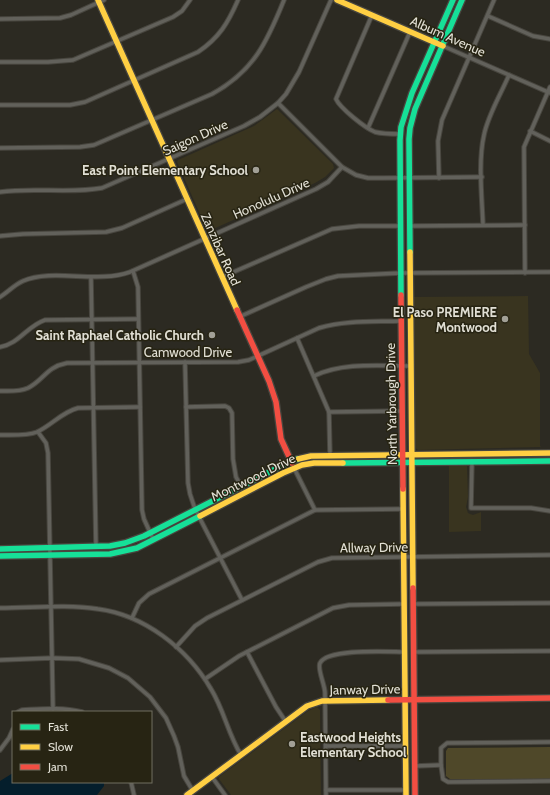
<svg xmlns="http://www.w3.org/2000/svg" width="550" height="795" viewBox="0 0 550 795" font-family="Cabin,sans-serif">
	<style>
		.built { fill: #39341f }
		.green { fill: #4f4829 }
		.water { fill: #041e2c }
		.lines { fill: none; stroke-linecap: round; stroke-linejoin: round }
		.street-casing { stroke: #48463f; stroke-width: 5.5 }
		.fast-casing { stroke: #48463f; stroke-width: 8 }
		.slow-casing { stroke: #48463f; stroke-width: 8 }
		.jam-casing { stroke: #48463f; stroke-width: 8 }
		.street { stroke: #62615b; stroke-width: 3.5 }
		.fast { stroke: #16e098; stroke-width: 5.5 }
		.slow { stroke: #ffcf43; stroke-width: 5.5 }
		.jam { stroke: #f24e42; stroke-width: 5.5 }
		.poi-dot { fill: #a2a096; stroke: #272413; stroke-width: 1.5 }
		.labels { text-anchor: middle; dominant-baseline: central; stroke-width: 3; stroke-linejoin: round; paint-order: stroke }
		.street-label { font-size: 13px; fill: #e1dfd4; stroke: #272413 }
		.poi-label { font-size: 13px; font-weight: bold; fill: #e1dfd4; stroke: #272413; text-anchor: end }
	</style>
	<rect width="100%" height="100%" fill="#2c2a22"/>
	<g class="built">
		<path d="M277,109l56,55 1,4 -9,9 -10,6 -104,47h-4l-30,-68 1,-2 76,-34z"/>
		<path d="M528,296l1,58 11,19v73l1,1 -123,3 -3,-2 -1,-151z"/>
		<path d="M449,466h18l1,31 -2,10 2,6 2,1 3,1 8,-3v19l-32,1z"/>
		<path d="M317,707l3,3 1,85h-90l-12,-16v-2l89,-66z"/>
	</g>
	<path class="green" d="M550,747v32h-100l-4,-3v-25l2,-3z"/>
	<path class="water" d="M13,773v9h91v4l-7,9h-97v-14z"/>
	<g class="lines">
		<g class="street-casing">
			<g id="street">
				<path d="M372,15l-36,84c4,9 29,29 39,33 8,2 17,2 25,2"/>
				<path d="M488,16l45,20 17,3"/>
				<path d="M0,19l60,-1 11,-3 33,-15"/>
				<path d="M443,46l107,47"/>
				<path d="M0,62h48l25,-2 100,-43 9,-6 8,-11"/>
				<path d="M278,103l64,64 14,8 12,3h15l99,-1"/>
				<path d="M0,105h70l15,-3 113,-50c21,-14 30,-29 40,-52"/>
				<path d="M368,128l42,-96"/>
				<path d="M530,131l20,10"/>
				<path d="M0,148l80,-1 14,-2 118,-51c42,-23 55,-52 72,-94"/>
				<path d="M439,178l-1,-37 4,-21 52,-120"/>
				<path d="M0,192c34,-5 69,2 102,-4l142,-62 16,-9 18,-14 8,-9 13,-22 32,-72"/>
				<path d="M483,225c-1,-27 -5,-64 1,-90 4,-20 17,-41 25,-60"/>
				<path d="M409,226l116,-1"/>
				<path d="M0,236l23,-2 83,-2 16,-4 65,-29"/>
				<path d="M133,271l5,16 4,223 2,9 9,20"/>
				<path d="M525,273l-1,-126 26,-60"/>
				<path d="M91,277l5,270"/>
				<path d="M222,277l110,-48 27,-3h41"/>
				<path d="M0,297c8,-5 14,-12 23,-16 30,-13 74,3 107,-9l186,-83 12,-7 14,-15"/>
				<path d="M239,317l67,-30 20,-8 12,-3 63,-3 149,-1"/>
				<path d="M297,338l32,74 1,43"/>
				<path d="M0,347c19,-3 27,-21 45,-27l93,-1"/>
				<path d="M185,362l3,121 2,11 5,15 47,91"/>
				<path d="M314,376c29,-14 66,-10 97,-10"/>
				<path d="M0,391c10,0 19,1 28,-3 16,-8 18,-21 39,-25l171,-1 11,-2 70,-32c27,-8 54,-6 82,-7"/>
				<path d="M186,407l39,-1 4,2 3,5 1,46 3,18 5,9"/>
				<path d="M329,412l73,-1"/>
				<path d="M38,432l8,11 2,10 5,256"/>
				<path d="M0,435c11,0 27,1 37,-3 15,-7 25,-20 41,-24l62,-1"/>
				<path d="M472,461l-1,47h60l19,3"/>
				<path d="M294,468l21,42"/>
				<path d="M413,604l137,-1"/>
				<path d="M0,608c32,0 66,-4 98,1 46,6 89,39 113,80 13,21 17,45 30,66"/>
				<path d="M132,618l7,-15 10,-9 166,-84 88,-1"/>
				<path d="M176,647l19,-21 12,-8 111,-56 14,-4 218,-3"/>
				<path d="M247,652l29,55 10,15"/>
				<path d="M413,652l137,-1"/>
				<path d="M0,660l52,-2 27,1 30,9 19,10 22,19 16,21 8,18 4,11 6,29 9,15"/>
				<path d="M205,679l34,-23 94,-48 16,-3 55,-1"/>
				<path d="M18,712l4,-2c20,-1 40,-3 60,2"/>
				<path d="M550,742l-103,1 -6,5v17l2,14 5,3 102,-1"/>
				<path d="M326,746h79"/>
				<path d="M0,750l9,-12 4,-9"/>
				<path d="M415,766l26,-1"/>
				<path d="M212,777l13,18"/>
				<path d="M131,782l3,13"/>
				<path d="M326,790h79"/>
				<path d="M326,795l-1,-102c0,-8 -8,-24 -5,-30 8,-15 69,-11 85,-11"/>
			</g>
		</g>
		<g class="fast-casing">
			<g id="fast">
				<path d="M410,252l-1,-113 1,-11 5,-19 47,-109"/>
				<path d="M401,295l-1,-155 1,-13 11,-34 41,-93"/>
				<path d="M343,463l207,-2"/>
				<path d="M0,549l110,-3 15,-3 19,-7 147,-75 7,-2"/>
				<path d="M0,556l110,-2 27,-6 63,-32"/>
			</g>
		</g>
		<g class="slow-casing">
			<g id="slow">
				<path d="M98,0l139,310"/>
				<path d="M337,0l106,46"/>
				<path d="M410,252l3,336"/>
				<path d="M298,459l13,-3 239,-3"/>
				<path d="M403,489l3,306"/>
				<path d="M200,516l83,-43 19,-8 12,-2h29"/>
				<path d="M187,795l120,-89 15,-5 66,-1"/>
			</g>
		</g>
		<g class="jam-casing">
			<g id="jam">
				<path d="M401,295l2,194"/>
				<path d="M237,310l32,71 7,21 5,37 11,24"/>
				<path d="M413,588l2,207"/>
				<path d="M388,700l162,-2"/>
			</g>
		</g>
		<use href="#street" class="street"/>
		<use href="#fast" class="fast"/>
		<use href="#slow" class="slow"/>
		<use href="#jam" class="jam"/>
	</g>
	<g class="poi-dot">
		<circle cx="256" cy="170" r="4"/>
		<circle cx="505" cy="319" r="4"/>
		<circle cx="212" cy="335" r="4"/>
		<circle cx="292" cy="744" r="4"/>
	</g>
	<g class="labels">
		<g class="street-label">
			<text transform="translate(448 36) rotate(24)">Album Avenue</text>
			<text transform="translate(195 137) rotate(-24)">Saigon Drive</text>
			<text transform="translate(271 198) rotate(-24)">Honolulu Drive</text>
			<text transform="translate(221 249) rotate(66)">Zanzibar Road</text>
			<text x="188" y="352">Camwood Drive</text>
			<text transform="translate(391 404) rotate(-91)">North Yarbrough Drive</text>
			<text transform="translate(253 477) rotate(-26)">Montwood Drive</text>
			<text transform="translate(374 547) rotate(-1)">Allway Drive</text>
			<text transform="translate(365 689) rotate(-1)">Janway Drive</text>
		</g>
		<g class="poi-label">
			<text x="248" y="170">East Point Elementary School</text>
			<text x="497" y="312">El Paso PREMIERE<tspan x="497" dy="15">Montwood</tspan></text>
			<text x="204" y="335">Saint Raphael Catholic Church</text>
			<text x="300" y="737" text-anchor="start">Eastwood Heights<tspan x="300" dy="15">Elementary School</tspan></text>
		</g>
	</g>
	<rect x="12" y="711" width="140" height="72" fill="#272413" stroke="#716f60"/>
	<rect x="20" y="724" width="20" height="6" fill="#16e098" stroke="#716f60"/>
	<text x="48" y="731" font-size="12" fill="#e1dfd4">Fast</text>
	<rect x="20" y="744" width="20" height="6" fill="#ffcf43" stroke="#716f60"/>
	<text x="48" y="751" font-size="12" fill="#e1dfd4">Slow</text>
	<rect x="20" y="764" width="20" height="6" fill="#f24e42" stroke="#716f60"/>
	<text x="48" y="771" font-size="12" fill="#e1dfd4">Jam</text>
</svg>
